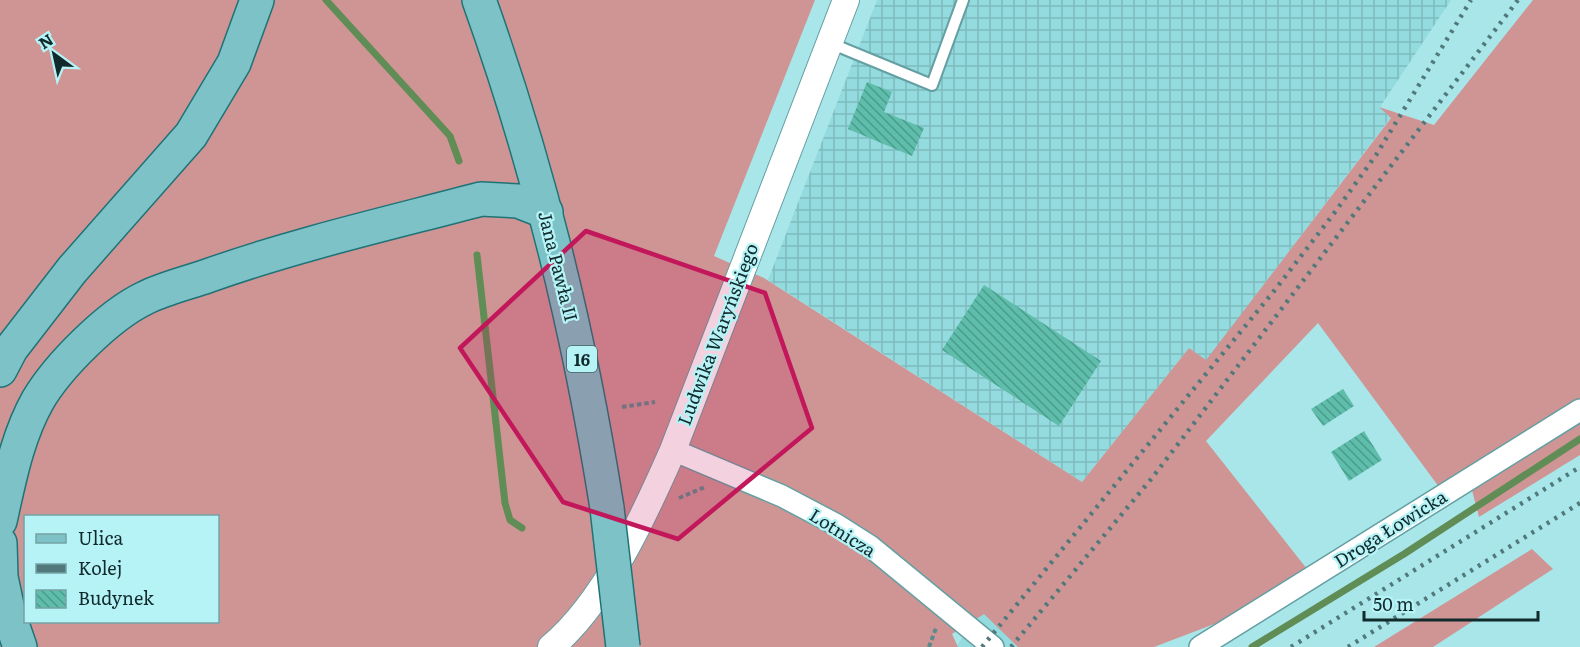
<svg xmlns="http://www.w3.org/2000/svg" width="1580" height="647" viewBox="0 0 1580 647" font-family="Literata,serif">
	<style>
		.built { fill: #93dbde }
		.industrial { fill: url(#industrial-grid) }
		.grass { fill: #cf9595; fill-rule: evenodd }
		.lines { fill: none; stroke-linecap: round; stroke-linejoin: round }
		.stream { stroke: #608d55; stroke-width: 7 }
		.building { fill: url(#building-back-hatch) }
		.service-casing { stroke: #649fa2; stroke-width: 14 }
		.minor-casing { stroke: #649fa2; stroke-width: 24 }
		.tertiary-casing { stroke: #649fa2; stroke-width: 28 }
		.primary-casing { stroke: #1e7377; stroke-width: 36 }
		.path { stroke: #5e898c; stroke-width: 4; stroke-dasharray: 4.5 3; stroke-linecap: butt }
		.service { stroke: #fff; stroke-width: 10 }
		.minor { stroke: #fff; stroke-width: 21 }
		.tertiary { stroke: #fff; stroke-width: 26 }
		.primary { stroke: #7cc2c6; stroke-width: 33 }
		.rail { stroke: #51797b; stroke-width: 4.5; stroke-dasharray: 3 6; stroke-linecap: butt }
		.primary-bridge-casing { stroke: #1e7377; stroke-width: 36; stroke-linecap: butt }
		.primary-bridge { stroke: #7cc2c6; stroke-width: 33 }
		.marked { fill: #c2185b; fill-opacity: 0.2; stroke: #c2185b; stroke-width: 4.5; stroke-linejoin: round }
		.labels { text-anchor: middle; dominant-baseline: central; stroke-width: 4.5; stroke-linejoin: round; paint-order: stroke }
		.shield { fill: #b6f3f6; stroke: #426669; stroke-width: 1.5 }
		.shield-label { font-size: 16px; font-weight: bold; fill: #112a2c }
		.street-label { font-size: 18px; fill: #112a2c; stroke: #b6f3f6 }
	</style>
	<defs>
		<pattern id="industrial-grid" width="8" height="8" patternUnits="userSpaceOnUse" patternTransform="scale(1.5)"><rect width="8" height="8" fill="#93dbde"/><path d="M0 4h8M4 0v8" fill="none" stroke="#7ebcbf"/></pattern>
		<pattern id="building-back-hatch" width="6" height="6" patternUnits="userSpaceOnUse" patternTransform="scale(1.5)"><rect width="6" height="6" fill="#5ebeab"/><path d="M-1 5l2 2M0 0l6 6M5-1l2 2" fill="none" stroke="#4c9b8b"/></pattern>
	</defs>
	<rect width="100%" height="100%" fill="#a9e6e9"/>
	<path class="built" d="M984,606l82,41h-110z"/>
	<path class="industrial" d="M877,0h574l-71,107 11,10 -185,244 -17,-13 -107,134 -314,-202z"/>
	<g class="grass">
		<path d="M0,0h815l-101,256 50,22 318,204 107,-134 17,12 185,-242 -12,-11 55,18 99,-125h47v455l-101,62 -12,-46 -28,16 -121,-164 -112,118 101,128 -90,54 -63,24h-136l-34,-33 -32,20 6,13h-958zM26,516h192v106h-192z"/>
		<path d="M1532,549l21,20 -120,78h-59z"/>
	</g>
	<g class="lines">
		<g class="stream">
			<path d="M326,0l124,136 9,25"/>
			<path d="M477,255l28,248 5,17 12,8"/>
			<path d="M1252,647l152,-93 176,-115"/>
		</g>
	</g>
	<g class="building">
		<path d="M867,82l25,10 -8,20 40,16 -12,28 -64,-27z"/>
		<path d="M984,285l117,76 -42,65 -117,-76z"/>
		<path d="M1343,389l11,17 -31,20 -12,-17z"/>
		<path d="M1364,431l18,29 -33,21 -18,-29z"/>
	</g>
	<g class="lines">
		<g class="service-casing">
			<path id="service" d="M830,43l102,42 31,-85"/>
		</g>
		<g class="minor-casing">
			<g id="minor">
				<path d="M673,450l109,46 55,29 33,21 123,101"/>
				<path d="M1200,647l380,-237"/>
			</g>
		</g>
		<g class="tertiary-casing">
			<path id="tertiary" d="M551,647c54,-45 94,-133 122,-197l173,-450"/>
		</g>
		<g class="primary-casing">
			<g id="primary">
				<path d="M479,0c60,168 100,331 128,508"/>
				<path d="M0,370l11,-21 61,-79 119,-135 43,-72 23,-63"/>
				<path d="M0,521c9,-40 17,-84 38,-121 20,-34 71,-85 107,-102 20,-10 43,-15 65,-23 88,-31 180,-52 271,-76l37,2 28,11"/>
				<path d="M0,543l1,34 8,38 11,32"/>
			</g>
		</g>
		<g class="path">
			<path d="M622,407l33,-5"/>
			<path d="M679,498l26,-11"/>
			<path d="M929,647l7,-19"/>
		</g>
		<use href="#service" class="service"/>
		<use href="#minor" class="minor"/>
		<use href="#tertiary" class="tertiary"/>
		<use href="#primary" class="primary"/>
		<g class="rail">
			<path d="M982,647l292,-356 61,-79 41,-57 95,-155"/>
			<path d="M1011,647l141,-169 366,-478"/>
			<path d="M1291,647l289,-180"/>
			<path d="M1348,647l232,-144"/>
		</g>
		<g class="primary-bridge-casing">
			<path id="primary-bridge" d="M607,508l16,139"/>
		</g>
		<use href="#primary-bridge" class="primary-bridge"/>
	</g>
	<path class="marked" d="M586,231l179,62 47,135 -134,111 -115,-37 -103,-154z"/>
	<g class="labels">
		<rect class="shield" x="567" y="346" width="30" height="26" rx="4.5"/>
		<g class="shield-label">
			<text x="582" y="359">16</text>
		</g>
		<g class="street-label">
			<text transform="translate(559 266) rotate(76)">Jana Pawła II</text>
			<text transform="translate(717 334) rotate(-69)">Ludwika Waryńskiego</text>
			<text transform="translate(1390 528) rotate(-32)">Droga Łowicka</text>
			<text transform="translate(843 532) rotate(32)">Lotnicza</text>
		</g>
	</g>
	<rect x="24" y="515" width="195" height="108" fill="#b6f3f6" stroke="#74a3a5" stroke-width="1.5"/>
	<rect x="36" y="534" width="30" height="9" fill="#7cc2c6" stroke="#74a3a5" stroke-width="1.5"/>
	<text x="78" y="545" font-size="18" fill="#112a2c">Ulica</text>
	<rect x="36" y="564" width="30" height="9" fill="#51797b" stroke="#74a3a5" stroke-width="1.5"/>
	<text x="78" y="575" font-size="18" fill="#112a2c">Kolej</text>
	<rect x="36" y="590" width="30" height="18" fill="url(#building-back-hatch)" stroke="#74a3a5" stroke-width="1.5"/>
	<text x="78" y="605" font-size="18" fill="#112a2c">Budynek</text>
	<g transform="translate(54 54) rotate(327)" stroke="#b6f3f6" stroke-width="4.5" paint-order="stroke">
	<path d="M0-4.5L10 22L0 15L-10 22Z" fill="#112a2c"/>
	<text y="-9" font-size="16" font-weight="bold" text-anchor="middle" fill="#112a2c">N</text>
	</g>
	<path d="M1364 611v9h174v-9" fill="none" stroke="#112a2c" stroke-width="3"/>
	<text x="1373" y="611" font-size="18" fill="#112a2c" stroke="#b6f3f6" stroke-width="4.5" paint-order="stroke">50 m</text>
</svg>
